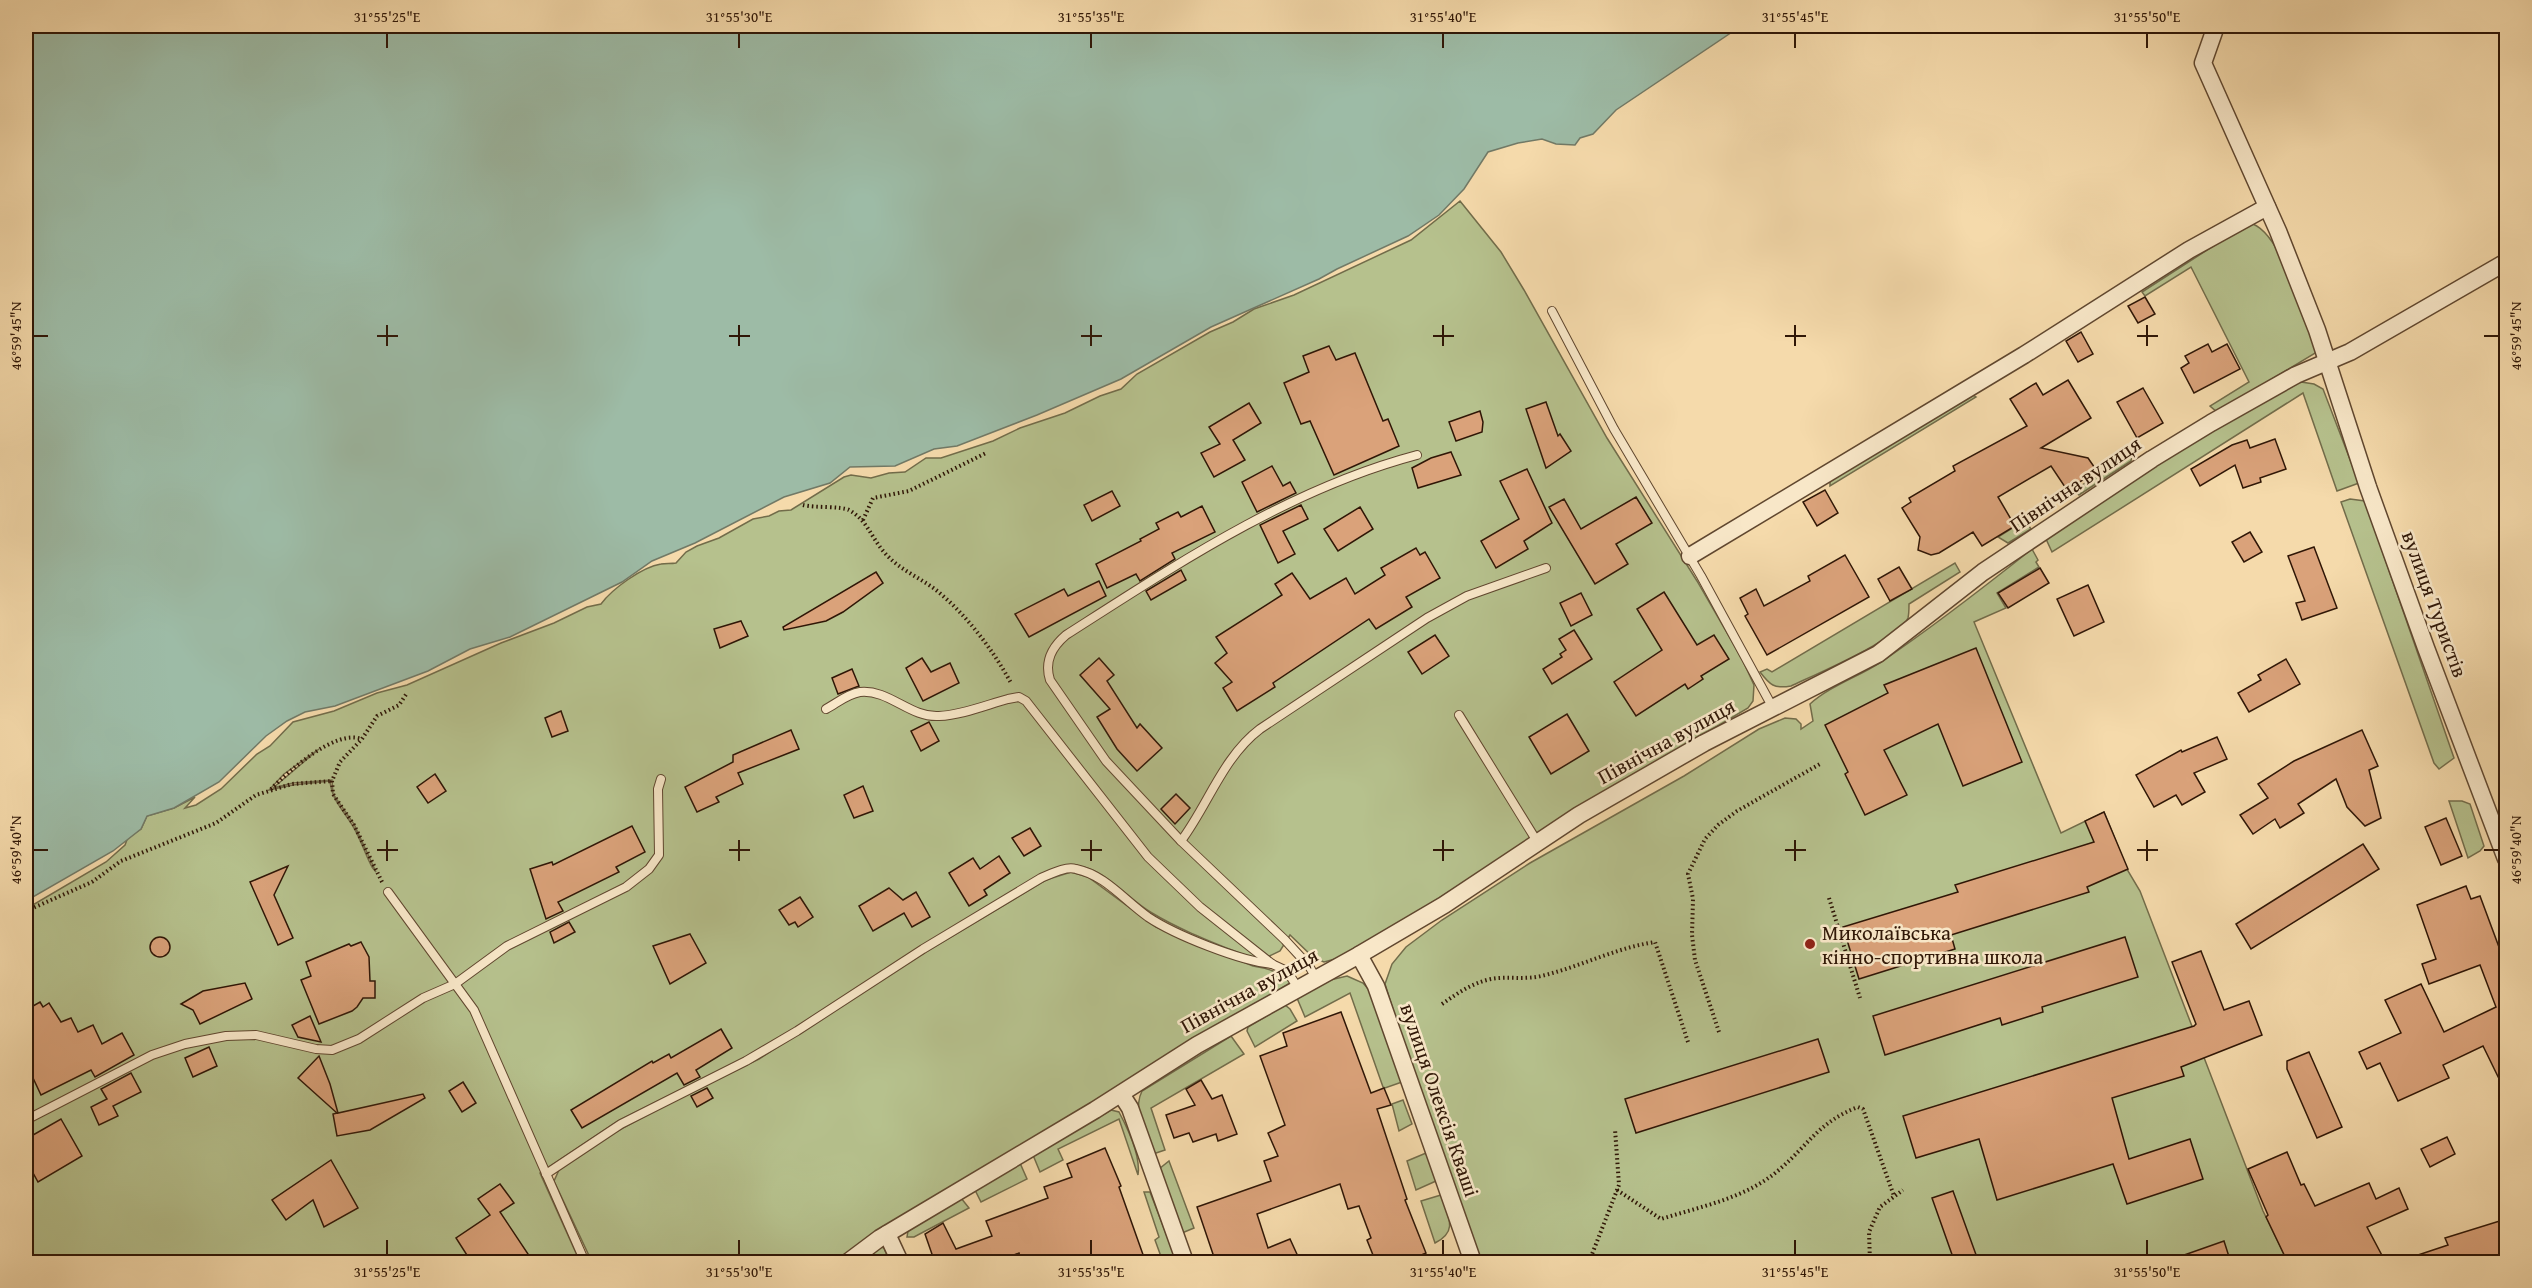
<svg xmlns="http://www.w3.org/2000/svg" width="2532" height="1288" viewBox="0 0 2532 1288" font-family="'Gentium Book Plus',serif">
	<style>
		.green { fill: #b6c18d; stroke: #726c4a; stroke-width: 1.5; fill-rule: evenodd }
		.water { fill: #9dbba6; stroke: #717966; stroke-width: 1.5 }
		.building { fill: #daa27a; stroke: #2f1606; stroke-width: 1.5 }
		.lines { fill: none; stroke-linecap: round; stroke-linejoin: round }
		.lane-casing { stroke: #60472f; stroke-width: 10 }
		.street-casing { stroke: #60472f; stroke-width: 19 }
		.path { stroke: #2f1606; stroke-width: 4; stroke-dasharray: 1.5 3; stroke-linecap: butt }
		.lane { stroke: #f8e7c8; stroke-width: 8 }
		.street { stroke: #f8e7c8; stroke-width: 16 }
		.ticks { fill: none; stroke: #2f1606; stroke-width: 2 }
		.poi-dot { fill: #8f2418; stroke: #f8e7c8; stroke-width: 2 }
		.labels { text-anchor: middle; dominant-baseline: central; stroke-width: 5; stroke-linejoin: round; paint-order: stroke }
		.street-label { font-size: 21px; fill: #2f1606; stroke: #f8e7c8 }
		.poi-label { font-size: 21px; fill: #2f1606; stroke: #f8e7c8; text-anchor: start }
		.neatline { fill: none; stroke: #2f1606; stroke-width: 2 }
		.ticks-label { font-size: 15px; text-anchor: middle; fill: #2f1606 }
	</style>
	<rect width="100%" height="100%" fill="#f5daab"/>
	<filter id="stains"><feTurbulence type="fractalNoise" baseFrequency=".00333" numOctaves="4"/><feColorMatrix values="0 0 0 0 .2 0 0 0 0 .09 0 0 0 0 .02 0 0 0 .5 -.17"/></filter>
	<radialGradient id="worn" r=".72"><stop offset=".6" stop-color="#630" stop-opacity="0"/><stop offset="1" stop-color="#630" stop-opacity=".3"/></radialGradient>
	<g class="green">
		<path d="M1460,201l41,51 23,38 83,148 90,143 45,78 12,26 -1,16 -5,7 -196,117 -156,101 -57,32 -15,4 -10,-4 -24,-23 -10,16 -21,10c-36,-15 -74,-28 -107,-48 -26,-15 -47,-46 -79,-48l-153,82 -125,81 -51,30 -126,63 -78,52 40,89h-554v-353l80,-47 19,-17 3,-8 13,-8 6,-13 27,-8 21,-11 -10,11 11,-3 25,-16 36,-35 13,-8 23,-24 41,-11 43,-18 30,-8 94,-42 53,-20 33,-16 14,-3c11,-15 41,-37 60,-40 5,-1 10,0 15,-1l10,-11 11,-6 22,-8 34,-19 16,-3 10,-5 12,-1 53,-33 7,-2 20,3 18,-5 16,-1 21,-14h15l52,-17 27,-13 45,-15 35,-17 21,-7 16,-15 73,-42 23,-10 21,-13 40,-14 117,-55zM319,749l-46,39 20,-5 39,-3 1,14 21,30 22,48 -4,-5c-7,-13 -11,-27 -18,-39 -10,-18 -22,-26 -24,-47l-37,4 -24,5 15,-16z"/>
		<path d="M2249,223c32,5 57,99 68,129l-100,60 -7,-6 39,-24 -58,-115 -46,29 -3,-4z"/>
		<path d="M2301,382l13,2 9,5 36,94 -22,8 -34,-98 -251,159 -6,-13 113,-76 124,-74z"/>
		<path d="M1973,395l3,2 -146,89v-6z"/>
		<path d="M2132,455l-1,6 -52,34 -5,-5z"/>
		<path d="M2350,499l15,2 89,257 -15,11 -5,-6 -93,-261z"/>
		<path d="M2025,520l6,9 -23,14 -10,-6z"/>
		<path d="M2032,549l6,11 -2,2 3,5 -42,26 9,15 -32,14 87,211 43,-21 24,59 12,20 123,320 25,51h-809l-60,-170 -34,-108 7,-20 14,-17 36,-27 88,-57 154,-87 75,-47 26,-11 11,1 5,5v5l12,-8 -3,-17c20,-18 48,-27 71,-42 52,-35 102,-74 151,-113z"/>
		<path d="M1955,563l5,9 -51,32c0,4 0,10 -1,14 -9,21 -94,57 -117,68 -17,3 -21,-1 -31,-14l7,-3 5,3z"/>
		<path d="M2449,801h13l8,3 14,42 -4,5 -12,7z"/>
		<path d="M1071,872l17,5 68,50 97,39c13,2 30,6 37,17l-372,226c-32,12 -55,37 -85,53h-241l-38,-81 5,-11 51,-35 63,-34 86,-42 145,-94 142,-85z"/>
		<path d="M1347,976l16,7 8,9 31,90 -17,6 -2,-1 -33,-94 -45,24 -8,-19 29,-17z"/>
		<path d="M1285,1005l5,4 7,12 -42,26 -8,-16 1,-4z"/>
		<path d="M1231,1036l13,18 -93,54 14,42 -12,4c-7,-20 -21,-43 -11,-63z"/>
		<path d="M1403,1100l9,24 -13,7 -7,-27z"/>
		<path d="M1111,1110l8,2c9,17 22,44 19,63l-19,-56 -61,30 5,11 -23,12 -7,-17z"/>
		<path d="M1426,1153l10,28 -20,9 -9,-29z"/>
		<path d="M1169,1161l25,67 -12,5 -23,-64z"/>
		<path d="M1020,1163l7,16 -46,23 -6,-12z"/>
		<path d="M1144,1192h6l27,70h-14l-8,-22 4,-3z"/>
		<path d="M1441,1195c7,21 18,36 -6,48l-14,-42z"/>
		<path d="M961,1198l8,10 -55,29h-7l1,-6z"/>
		<path d="M879,1246l5,2 6,14h-31z"/>
	</g>
	<path class="water" d="M26,26h1715l-125,84 -23,24 -13,4 -5,7 -19,-1 -14,-5 -24,4 -30,9 -24,37 -25,26 -31,21 -71,33 -18,10 -108,48 -90,52 -84,36 -80,31 -23,3 -39,17 -45,1 -20,16 -46,14 -89,46 -43,18 -30,21 -112,55 -40,12 -42,22 -93,35 -30,6 -18,9 -21,15 -47,46 -45,26 -27,8 -6,13 -28,22 -87,50z"/>
	<g class="building">
		<path d="M2145,297l10,17 -17,9 -10,-17z"/>
		<path d="M2081,332l12,22 -15,8 -12,-21z"/>
		<path d="M2208,344l4,8 15,-8 13,25 -46,24 -13,-25 8,-5 -4,-7z"/>
		<path d="M1329,346l7,14 19,-7 28,68 5,-2 11,27 -65,29 -24,-54 -9,3 -17,-41 25,-11 -6,-16z"/>
		<path d="M2068,380l23,38 -50,30 47,10 9,13 -30,19 -16,-24 -53,31 17,29 -33,20 -9,-14 -34,21 -8,2 -13,-5 2,-13 -18,-29 9,-6 -2,-4 46,-27 -2,-5 74,-40 -17,-27 26,-16 7,12z"/>
		<path d="M2143,388l20,35 -26,15 -20,-36z"/>
		<path d="M1546,402l12,34 2,-2 11,17 -25,17 -20,-59z"/>
		<path d="M1249,403l12,20 -28,17 12,20 -31,17 -13,-24 19,-9 -11,-17z"/>
		<path d="M1480,411l3,11 -1,10 -26,9 -7,-19z"/>
		<path d="M2275,439l11,30 -26,9 1,4 -18,6 -8,-23 -35,21 -9,-17 41,-24 15,-5 3,8z"/>
		<path d="M1451,452l10,23 -43,13 -6,-20 19,-10z"/>
		<path d="M1272,466l11,20 7,-4 6,11 -39,19 -15,-30z"/>
		<path d="M1527,469l25,54 -28,18 4,8 -32,19 -15,-27 38,-22 -19,-38z"/>
		<path d="M1825,490l13,23 -21,13 -14,-24z"/>
		<path d="M1112,491l8,15 -28,15 -8,-16z"/>
		<path d="M1636,497l16,26 -36,21 12,20 -33,20 -46,-77 15,-8 17,30z"/>
		<path d="M1301,505l7,14 -25,12 12,23 -17,9 -18,-38z"/>
		<path d="M1202,506l13,26 -43,21 3,6 -35,22 -4,-7 -29,14 -11,-24 45,-23 -1,-2 19,-10 -3,-6 22,-11 3,5z"/>
		<path d="M1360,507l13,22 -35,22 -14,-22z"/>
		<path d="M2250,532l12,20 -18,10 -12,-20z"/>
		<path d="M2314,547l23,61 -35,12 -6,-17 9,-2 -17,-45z"/>
		<path d="M1416,548l4,7 5,-3 15,26 -34,19 6,10 -36,22 -7,-10 -96,64 2,4 -38,24 -14,-23 9,-6 -17,-19 12,-10 -11,-16 66,-42 -7,-11 17,-11 18,26 36,-21 9,16 30,-19 -4,-7z"/>
		<path d="M1845,555l24,42 -102,58 -22,-39 3,-2 -8,-16 16,-9 8,17 46,-25 -2,-5z"/>
		<path d="M1899,567l13,22 -22,12 -12,-22z"/>
		<path d="M2040,568l9,15 -41,25 -10,-15z"/>
		<path d="M1181,570l5,10 -35,20 -5,-9z"/>
		<path d="M876,572l7,11 -40,29 -17,9 -42,9 -1,-3z"/>
		<path d="M1099,581l7,15 -77,41 -14,-23 49,-25 4,7z"/>
		<path d="M2088,585l16,37 -30,14 -17,-37z"/>
		<path d="M1664,592l33,53 17,-10 15,24 -28,17 2,3 -15,10 -3,-5 -49,32 -22,-34 48,-32 -25,-41z"/>
		<path d="M1581,593l11,22 -21,11 -11,-23z"/>
		<path d="M741,621l7,15 -28,12 -6,-19z"/>
		<path d="M1574,630l18,29 -40,25 -9,-15 19,-12 -2,-3 6,-4 -7,-11z"/>
		<path d="M1435,635l14,21 -27,18 -14,-22z"/>
		<path d="M1976,648l46,114 -59,24 -25,-62 -54,26 23,45 -42,20 -20,-41 3,-2 -23,-47 63,-32 -4,-8z"/>
		<path d="M922,658l9,14 19,-9 9,20 -36,18 -17,-33z"/>
		<path d="M1099,658l15,17 -7,6 30,47 3,-4 22,24 -25,23 -20,-22 -20,-32 13,-8 -30,-34z"/>
		<path d="M2286,659l14,25 -51,28 -11,-19 23,-13 -3,-5z"/>
		<path d="M852,669l7,17 -21,8 -6,-16z"/>
		<path d="M561,711l7,20 -16,6 -7,-19z"/>
		<path d="M1567,714l22,37 -38,23 -22,-37z"/>
		<path d="M929,722l10,19 -18,10 -10,-20z"/>
		<path d="M791,730l8,19 -61,24 5,11 -27,13 3,5 -22,10 -12,-25 48,-25v-7z"/>
		<path d="M2362,730l16,36 -9,4 12,48 -16,8 -18,-19 -11,-28 -38,25 6,9 -24,15 -5,-9 -22,15 -13,-19 28,-17 -10,-14 36,-23z"/>
		<path d="M2217,737l10,22 -33,14 11,19 -23,13 -6,-10 -22,12 -18,-32 45,-25 1,2z"/>
		<path d="M435,774l11,17 -18,12 -11,-16z"/>
		<path d="M863,786l10,25 -19,7 -10,-23z"/>
		<path d="M1176,794l14,14 -15,16 -14,-15z"/>
		<path d="M2104,812l24,57 -41,18 2,5 -138,43 4,14 -96,30 -16,-52 115,-35 -3,-7 139,-43 -9,-21z"/>
		<path d="M2446,818l16,38 -21,9 -16,-38z"/>
		<path d="M632,826l13,26 -29,15 3,5 -61,30 5,9 -17,8 -16,-50 22,-7 1,3z"/>
		<path d="M1030,828l11,18 -17,10 -12,-18z"/>
		<path d="M2363,844l16,25 -128,80 -15,-25z"/>
		<path d="M999,856l11,17 -26,17 3,5 -18,11 -20,-33 24,-15 7,11z"/>
		<path d="M288,866l-14,29 19,43 -15,7 -28,-63z"/>
		<path d="M2466,886l5,13 9,-3 26,70v127l-23,-47 -40,19 6,13 -51,23 -18,-38 -13,6 -8,-17 42,-19 -16,-33 36,-16 23,48 52,-25 -16,-42 -51,19 -7,-20 14,-5 -19,-54z"/>
		<path d="M889,888l14,12 13,-8 14,25 -18,10 -8,-14 -31,18 -14,-25z"/>
		<path d="M800,897l13,20 -15,10 -3,-5 -6,3 -10,-15z"/>
		<path d="M569,922l6,10 -21,11 -4,-11z"/>
		<path d="M690,934l16,29 -36,21 -17,-38z"/>
		<path d="M2125,937l13,40 -96,30 1,5 -41,13 -2,-7 -115,37 -12,-39z"/>
		<circle cx="160" cy="947" r="10"/>
		<path d="M361,942l8,15 1,24h5v17h-12l-6,9 -5,4 -33,13 -18,-44 10,-4 -5,-14 43,-18 2,2z"/>
		<path d="M2201,951l23,59 25,-9 13,34 -81,32 3,9 -72,22 17,61 61,-20 13,40 -76,25 -14,-40 -116,36 -18,-61 -63,19 -13,-42 291,-90 2,-2 -24,-62z"/>
		<path d="M245,983l7,16 -52,25 -7,-14 -12,-6 22,-13z"/>
		<path d="M40,1002l3,5 6,-4 12,19 10,-4 7,14 15,-7 9,19 20,-11 12,22 -39,22 -4,-7 -50,25 -15,-32v-53z"/>
		<path d="M1341,1012l30,81 13,-5 7,17 -14,4 30,90 -2,1 21,53 -23,10h-15l-3,-7 -10,4 -8,-20 4,-2 -12,-32 -11,3 -8,-25 -83,30 11,34 22,-9 11,24h-85l-19,-56 74,-26 -7,-20 14,-5 -10,-23 17,-8 -25,-69 27,-10 -4,-13z"/>
		<path d="M310,1016l11,26 -23,-5 -6,-12z"/>
		<path d="M721,1029l11,19 -36,22 4,7 -16,8 -7,-12 -95,55 -11,-18 81,-49 1,2 16,-9 2,4z"/>
		<path d="M1818,1039l11,33 -193,61 -11,-34z"/>
		<path d="M209,1047l8,19 -24,11 -8,-19z"/>
		<path d="M2309,1052l33,75 -25,11 -30,-69v-8z"/>
		<path d="M319,1056l11,28 8,29 85,-19 2,4 -55,32 -33,6 -4,-22 4,-1 -39,-35z"/>
		<path d="M131,1073l10,19 -28,14 5,10 -19,9 -8,-18 16,-8 -6,-10z"/>
		<path d="M1201,1080l11,19 10,-4 15,39 -19,7 -2,-7 -23,8 -4,-9 -15,5 -8,-23 29,-10 -9,-16z"/>
		<path d="M463,1082l13,21 -14,9 -13,-21z"/>
		<path d="M707,1088l6,10 -16,9 -6,-11z"/>
		<path d="M61,1119l21,37 -44,26 -12,-22v-21z"/>
		<path d="M2447,1137l8,17 -25,13 -9,-18z"/>
		<path d="M1105,1148l16,38 -2,1 27,76h-124l-3,-10 -25,10h-68l-1,-3 8,-3 -8,-23 18,-11 13,26 36,-13 -6,-15 62,-23 -4,-11 28,-10 -5,-13z"/>
		<path d="M2287,1152l14,33 3,-1 11,22 54,-23 7,16 23,-11 9,21 -41,18 19,36h-98l-22,-46 2,-2 -20,-46z"/>
		<path d="M331,1160l27,48 -34,19 -11,-27 -27,20 -14,-20z"/>
		<path d="M500,1184l14,19 -14,9 34,51h-62l-16,-25 34,-23 -12,-16z"/>
		<path d="M1953,1191l26,72h-24l-23,-65z"/>
		<path d="M2506,1219v44h-99l-1,-4 42,-14 -3,-7z"/>
		<path d="M2224,1241l7,22h-60l-1,-3z"/>
	</g>
	<g class="lines">
		<g class="lane-casing">
			<g id="lane">
				<path d="M1552,311l62,118 87,147 72,132"/>
				<path d="M826,709c11,-6 21,-15 34,-17 29,-3 50,26 79,24 23,-1 47,-11 69,-17l11,-2 7,4 122,156 52,50 72,57 15,7 11,17"/>
				<path d="M1459,715l79,128"/>
				<path d="M1181,841c27,-36 42,-84 79,-112l167,-111 40,-22 79,-28"/>
				<path d="M388,892l86,118 111,252"/>
				<path d="M1316,978l-7,-12 -24,-26 -104,-99 -75,-80 -56,-81c-6,-19 2,-33 16,-45 111,-71 223,-146 351,-180"/>
				<path d="M26,1120l126,-65 33,-11 41,-8 30,-1 60,14 16,1 27,-11 64,-41 32,-14 52,-38 119,-59 23,-18 10,-14 -1,-66 3,-10"/>
				<path d="M546,1174l75,-50 125,-63 51,-30 126,-82 118,-71c10,-4 24,-12 35,-9 29,6 48,31 72,48 27,18 92,44 124,47"/>
			</g>
		</g>
		<g class="street-casing">
			<g id="street">
				<path d="M2216,26l-13,37 75,168 39,99 51,157 58,161 80,211"/>
				<path d="M1690,556l334,-201 165,-105 78,-43"/>
				<path d="M1359,955l17,31 97,276"/>
				<path d="M1121,1094l9,14 55,154"/>
				<path d="M887,1234l13,28"/>
				<path d="M848,1262l32,-24 215,-128 102,-65 162,-90 85,-50 135,-90 125,-72 174,-89 105,-82 169,-113 59,-36 85,-48 54,-23 156,-90"/>
			</g>
		</g>
		<g class="path">
			<path d="M803,505c12,3 38,1 46,5 18,10 22,27 35,42 14,17 35,25 52,38 30,24 57,60 75,93"/>
			<path d="M863,520l10,-22 36,-7 77,-38"/>
			<path d="M271,789c18,-18 64,-60 91,-50"/>
			<path d="M382,882l-28,-57 -21,-31 -1,-13 8,-19 22,-23 15,-23 22,-11 8,-12"/>
			<path d="M1829,898l31,100"/>
			<path d="M26,911l66,-29 29,-21 95,-38 40,-28 36,-11 40,-3"/>
			<path d="M1442,1004c16,-11 30,-21 49,-25 16,-3 33,1 50,-3 39,-9 74,-28 114,-34l33,100"/>
			<path d="M1719,1032l-24,-72 -3,-25 1,-36 -5,-25 17,-35 13,-14 19,-14 83,-47"/>
			<path d="M1617,1190l44,29c41,-13 86,-21 119,-50 29,-25 39,-47 78,-62l5,2 31,87"/>
			<path d="M1589,1262l30,-77 -4,-56"/>
			<path d="M1870,1262l-1,-30 11,-25 23,-17"/>
		</g>
		<use href="#lane" class="lane"/>
		<use href="#street" class="street"/>
	</g>
	<path class="ticks" d="M387,33v15M739,33v15M1091,33v15M1443,33v15M1795,33v15M2147,33v15M387,325v21M739,325v21M1091,325v21M1443,325v21M1795,325v21M2147,325v21M33,336h15M377,336h21M729,336h21M1081,336h21M1433,336h21M1785,336h21M2137,336h21M2484,336h15M387,840v21M739,840v21M1091,840v21M1443,840v21M1795,840v21M2147,840v21M33,850h15M377,850h21M729,850h21M1081,850h21M1433,850h21M1785,850h21M2137,850h21M2484,850h15M387,1240v15M739,1240v15M1091,1240v15M1443,1240v15M1795,1240v15M2147,1240v15"/>
	<circle class="poi-dot" cx="1810" cy="944" r="6"/>
	<g class="labels">
		<g class="street-label">
			<text transform="translate(2075 484) rotate(-34)">Північна вулиця</text>
			<text transform="translate(2435 604) rotate(70)">вулиця Туристів</text>
			<text transform="translate(1666 741) rotate(-29)">Північна вулиця</text>
			<text transform="translate(1249 990) rotate(-29)">Північна вулиця</text>
			<text transform="translate(1440 1100) rotate(71)">вулиця Олексія Кваші</text>
		</g>
		<g class="poi-label">
			<text x="1822" y="932">Миколаївська<tspan x="1822" dy="24">кінно-спортивна школа</tspan></text>
		</g>
	</g>
	<rect width="2532" height="1288" fill="none" stroke="#f5daab" stroke-width="66"/>
	<rect x="33" y="33" width="2466" height="1222" class="neatline"/>
	<g class="ticks-label">
		<text x="387" y="22">31°55'25"E</text>
		<text x="739" y="22">31°55'30"E</text>
		<text x="1091" y="22">31°55'35"E</text>
		<text x="1443" y="22">31°55'40"E</text>
		<text x="1795" y="22">31°55'45"E</text>
		<text x="2147" y="22">31°55'50"E</text>
		<text transform="translate(16 336) rotate(-90)" y="5">46°59'45"N</text>
		<text transform="translate(2516 336) rotate(-90)" y="5">46°59'45"N</text>
		<text transform="translate(16 850) rotate(-90)" y="5">46°59'40"N</text>
		<text transform="translate(2516 850) rotate(-90)" y="5">46°59'40"N</text>
		<text x="387" y="1277">31°55'25"E</text>
		<text x="739" y="1277">31°55'30"E</text>
		<text x="1091" y="1277">31°55'35"E</text>
		<text x="1443" y="1277">31°55'40"E</text>
		<text x="1795" y="1277">31°55'45"E</text>
		<text x="2147" y="1277">31°55'50"E</text>
	</g>
	<rect width="100%" height="100%" filter="url(#stains)"/>
	<rect width="100%" height="100%" fill="url(#worn)"/>
</svg>
